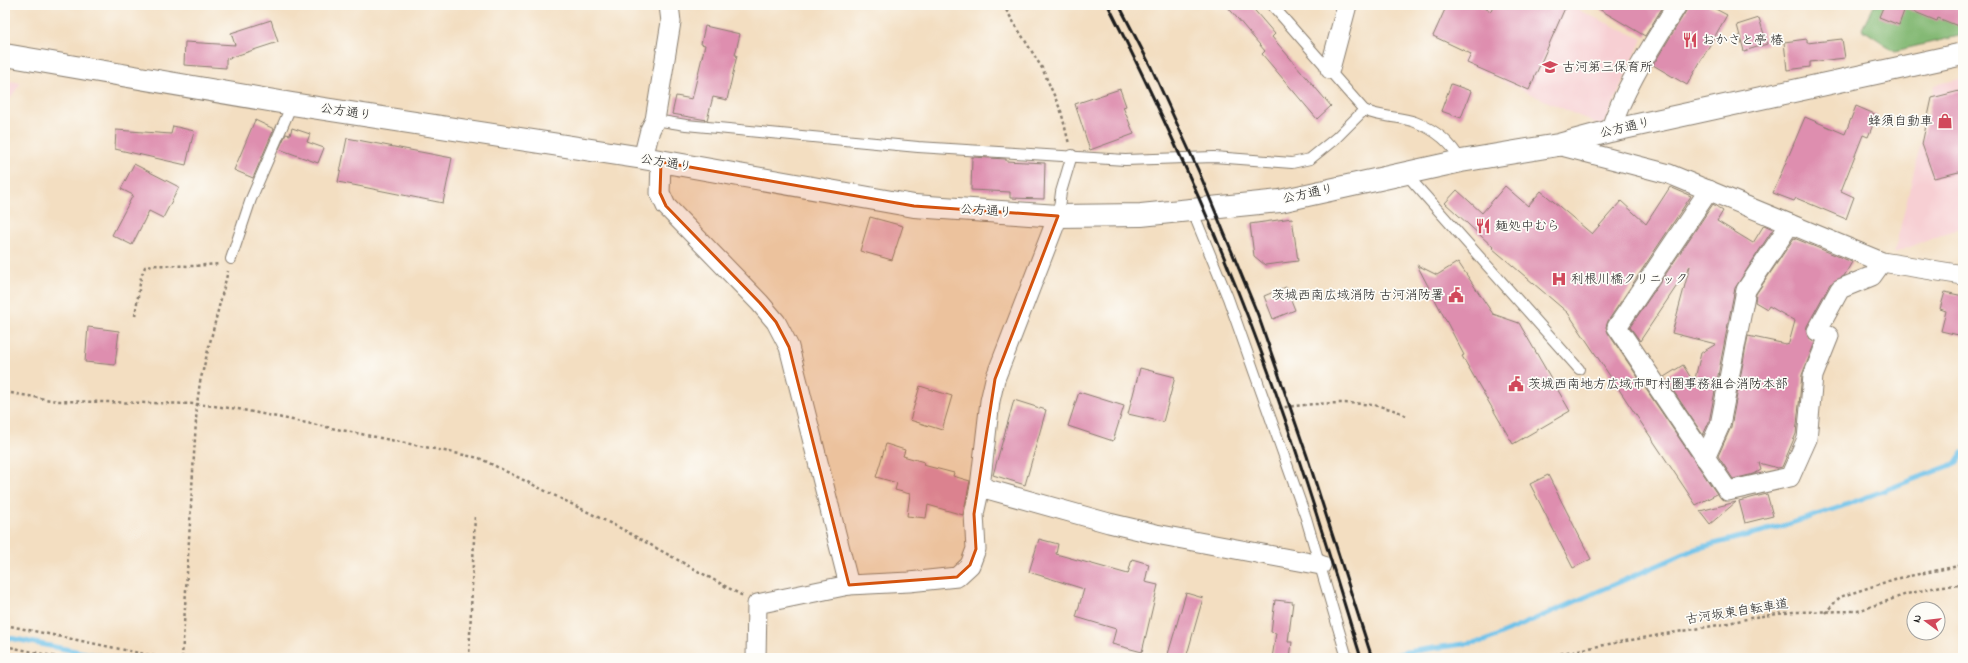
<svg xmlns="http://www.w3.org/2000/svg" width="1968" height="663" viewBox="0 0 1968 663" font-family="'Indie Flower','Klee One',sans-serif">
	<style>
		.built { fill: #f7cfd3 }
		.forest { fill: #84b975; stroke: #506a48 }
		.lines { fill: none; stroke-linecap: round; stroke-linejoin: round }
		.stream { stroke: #6dc1e9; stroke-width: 5 }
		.building { fill: #de8eaf }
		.lane-casing { stroke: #887d6e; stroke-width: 12 }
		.street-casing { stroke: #887d6e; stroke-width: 21 }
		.secondary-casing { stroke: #887d6e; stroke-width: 24 }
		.path { stroke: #887d6e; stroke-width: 2.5; stroke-dasharray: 3 3; stroke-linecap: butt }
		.lane { stroke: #fff; stroke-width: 10 }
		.street { stroke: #fff; stroke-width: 19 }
		.secondary { stroke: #fff; stroke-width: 22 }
		.rail { stroke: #1c1c1c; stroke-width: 3 }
		.marked { fill: #d4530e; fill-opacity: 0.2; stroke: #d4530e; stroke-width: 3; stroke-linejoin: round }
		.labels { text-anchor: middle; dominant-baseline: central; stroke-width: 3.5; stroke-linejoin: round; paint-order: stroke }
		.poi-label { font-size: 13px; fill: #1c1c1c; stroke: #fdfcf7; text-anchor: start }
		.street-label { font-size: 13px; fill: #1c1c1c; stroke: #fdfcf7 }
	</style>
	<rect width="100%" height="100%" fill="#fdfcf7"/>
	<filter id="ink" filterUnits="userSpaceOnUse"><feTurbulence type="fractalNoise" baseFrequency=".025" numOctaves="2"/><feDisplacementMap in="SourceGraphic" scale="8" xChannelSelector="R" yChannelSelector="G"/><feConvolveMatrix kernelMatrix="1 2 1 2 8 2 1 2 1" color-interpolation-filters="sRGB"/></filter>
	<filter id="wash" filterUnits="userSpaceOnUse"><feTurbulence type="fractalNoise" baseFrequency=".012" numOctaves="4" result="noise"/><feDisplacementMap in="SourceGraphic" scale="16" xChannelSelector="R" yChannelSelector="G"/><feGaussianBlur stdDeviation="0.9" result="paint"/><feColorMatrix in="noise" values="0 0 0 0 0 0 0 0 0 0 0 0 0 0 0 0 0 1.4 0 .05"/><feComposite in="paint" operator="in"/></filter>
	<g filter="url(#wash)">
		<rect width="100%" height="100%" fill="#f3dec1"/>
		<g class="built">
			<path d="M1487,5h80l75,34 -39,88 -142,-65z"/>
			<path d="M1963,78v149l-69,26 41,-168z"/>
			<path d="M5,80l16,3 -14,20 2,9 -4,3z"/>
		</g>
		<path class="forest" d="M1874,5h89v30l-68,16 -33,-22z"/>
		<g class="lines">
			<g class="stream">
				<path d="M5,637l105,21"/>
				<path d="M1386,658l20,-6 79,-11 210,-92 91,-24 54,-18 109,-41 8,-4 6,-9"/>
			</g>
		</g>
		<g id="blocks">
			<g class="building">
				<path d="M1226,5h24l25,29 -3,3 59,69 -14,13 -55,-65 3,-3z"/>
				<path d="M1447,5h30l14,6 2,-6h65l7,3 -36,82 -62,-27 4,-9 -38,-18z"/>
				<path d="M1592,5h72l-19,31z"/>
				<path d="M1688,5h20l19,10 -40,70 -34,-20 33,-54z"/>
				<path d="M1884,5h79v23l-25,-10 -1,3 -32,-13 -6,17 -20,-8z"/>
				<path d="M1759,18l8,26 -23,7 -7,-26z"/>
				<path d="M271,20l7,22 -52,17v9l-42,-3 1,-23 50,3 -4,-12z"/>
				<path d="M705,26l35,8 -5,21h2l-10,45 -14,-3 -6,23 -35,-6 4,-18 16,3 13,-54 -4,-1z"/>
				<path d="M1807,39v4l35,-4 3,19 -35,4v5l-23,3 -3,-28z"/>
				<path d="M1451,84l20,7 -10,27 -20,-7z"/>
				<path d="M1120,89l6,17 -3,1 11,27 -44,16 -15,-46z"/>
				<path d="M1963,90v81l-29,7 -12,-34 10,-46z"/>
				<path d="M1856,106l21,9 -9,22 -5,-2 -22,56 13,6 -8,22 -50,-21 -2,3 -21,-8 32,-76 40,17z"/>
				<path d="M255,120l19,9 -21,49 -19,-8z"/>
				<path d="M173,126l21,5 -8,34 -71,-16 1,-19 55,4z"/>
				<path d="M292,128l18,6 -3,8 17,6 -6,15 -39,-14 7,-15 4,1z"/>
				<path d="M347,138l105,20 -9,45 -105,-21z"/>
				<path d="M972,157l34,2v2l39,2 -1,36 -34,-1v-6l-39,-2z"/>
				<path d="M134,164l45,23 -16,31 -14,-7 -17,34 -20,-10 21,-40 -12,-6z"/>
				<path d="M1505,186l23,20 13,-15 51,43 29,-33 25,23 24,-37 21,9 -83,125 -2,6 2,6 109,161 -21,11 -128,-192 -76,-65 1,-1 -48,-44 12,-13 25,23z"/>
				<path d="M1713,204l10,7 -6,10 36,22 11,-18 9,4 -38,59 -26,134 -6,13 -39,-58 19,-12 11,18 7,-30 15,-9 -44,-11 18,-67 -50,75 -10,-14z"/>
				<path d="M870,217l33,9 -11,34 -32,-9z"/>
				<path d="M1292,218l6,43 -33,4 -11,-9 -4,-32z"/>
				<path d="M1794,238l58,24 -8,14 -14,8 -23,42 -1,5 2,6 7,5 -13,33 -6,59 -14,33 -4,1 -19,-5 2,7 -7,4 -21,5 -15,-23 13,-29 17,-91 38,8 3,-1 6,-22 -26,-15 -2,3 -12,-7 1,-8z"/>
				<path d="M1458,262l35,52 26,9 51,88 -57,33 -51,-88 2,-1 -47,-90 20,10z"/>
				<path d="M1286,287l9,23 -22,9 -9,-23z"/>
				<path d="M1945,292l18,4v40l-22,-5 5,-20 -6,-2z"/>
				<path d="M88,327l31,4 -4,34 -30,-3z"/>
				<path d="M1140,368l35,9 -12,45 -35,-8z"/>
				<path d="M920,386l32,10 -10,34 -32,-10z"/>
				<path d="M1079,392l45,14 -11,35 -45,-15z"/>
				<path d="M1014,400l32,10 -21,75 -32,-10z"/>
				<path d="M886,444l19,6 -2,6 21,6 -1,3 31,8 -1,3 17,5 -7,34 -35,-10 -2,13 -19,-2 3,-22 -15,-4 2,-7 -21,-6z"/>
				<path d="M1548,475l43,84 -18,9 -43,-84z"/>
				<path d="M1767,494l6,22 -28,7 -6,-22z"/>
				<path d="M1736,502l-26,22 -10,-13z"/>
				<path d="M1039,539l19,5 -2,10 72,20 4,-15 17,5 -4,18 13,3 -16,67 -30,-8 4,-15 -40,-12 8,-28 -55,-17z"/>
				<path d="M1186,593l17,5 -17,60h-5l-13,-4z"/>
				<path d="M1275,600l18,2 -5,40h4l-2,16h-18l4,-25 -5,-1z"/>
			</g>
		</g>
	</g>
	<g filter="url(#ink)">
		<use href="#blocks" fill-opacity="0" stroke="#887d6e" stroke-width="1"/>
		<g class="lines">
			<g class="lane-casing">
				<g id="lane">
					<path d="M1272,5l92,105c17,8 35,6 51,12 21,8 36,20 46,39"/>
					<path d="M655,120l31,5 232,22 207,13 89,-3 78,6 18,-4 26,-21 28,-28"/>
					<path d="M1406,174l173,195"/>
					<path d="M1192,210l36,88 78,220 41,140"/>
					<path d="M1058,216l3,-24 11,-37"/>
					<path d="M231,259l20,-60 41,-95"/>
				</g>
			</g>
			<g class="street-casing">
				<g id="street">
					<path d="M1330,69l17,-64"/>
					<path d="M1610,131c15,-46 42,-85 67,-126"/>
					<path d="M1558,145l111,29 213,88 81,13"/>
					<path d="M643,158l7,-28 5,-10 16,-98 -2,-17"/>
					<path d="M661,162l-1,31 6,13 94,97 16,19 13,25 60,238"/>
					<path d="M1709,190l-92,137 111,164 62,-14 17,-38 6,-63 16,-40 -12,-5 23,-42 32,-13 10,-14"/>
					<path d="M1705,458l15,-33 26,-135 44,-66"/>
					<path d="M980,487l129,36 47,11 165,31"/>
					<path d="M756,658l1,-54 92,-19 60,-3 48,-5 13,-12 6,-16 -2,-35 6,-27 10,-86 5,-22 63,-163"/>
				</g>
			</g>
			<g class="secondary-casing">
				<path id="secondary" d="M5,55l287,49 351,54 271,48 144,10 83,-1 139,-14 181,-40 97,-16 52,-14 353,-77"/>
			</g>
			<g class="path">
				<path d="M1003,5l39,63 19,43 8,33"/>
				<path d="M135,316l6,-39 4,-10 7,-2 40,1 28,-2"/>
				<path d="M5,392l52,9 140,3 41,5 241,49 141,70 123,68"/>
				<path d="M1279,408c36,-5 99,-11 129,9"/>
				<path d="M1825,613l15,-16 55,-18 68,-14"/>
				<path d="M5,625l158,33"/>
				<path d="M5,646l56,12"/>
				<path d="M182,658l15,-254 3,-22 28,-111"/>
				<path d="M469,658l6,-143"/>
				<path d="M1537,658l88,-17 99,-17 31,-7 38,-5 65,-1 49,-17 34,-8 22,-1"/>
			</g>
			<use href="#lane" class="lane"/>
			<use href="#street" class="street"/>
			<use href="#secondary" class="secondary"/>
			<g class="rail">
				<path d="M1108,5c67,133 128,270 176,411 28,80 52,161 77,242"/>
				<path d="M1119,5l32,62 48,105 59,143 49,141 65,202"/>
			</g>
		</g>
	</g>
	<path class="marked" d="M661,162l253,44 144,10 -63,163 -21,135 2,35 -6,16 -13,12 -108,8 -60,-238 -13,-25 -16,-19 -94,-97 -6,-13z"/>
	<defs>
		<g id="restaurant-bare" transform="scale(1.2)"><path d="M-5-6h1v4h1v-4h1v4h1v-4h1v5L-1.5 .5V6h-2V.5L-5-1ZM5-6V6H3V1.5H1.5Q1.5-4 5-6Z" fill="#d1495b" stroke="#fdfcf7" stroke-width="2.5" paint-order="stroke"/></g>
		<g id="school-bare" transform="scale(1.2)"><path d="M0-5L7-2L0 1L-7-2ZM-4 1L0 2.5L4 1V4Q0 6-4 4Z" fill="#d1495b" stroke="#fdfcf7" stroke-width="2.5" paint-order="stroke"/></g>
		<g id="shop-bare" transform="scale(1.2)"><path d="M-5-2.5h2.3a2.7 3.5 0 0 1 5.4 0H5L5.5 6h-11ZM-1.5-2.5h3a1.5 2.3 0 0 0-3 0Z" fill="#d1495b" stroke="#fdfcf7" stroke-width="2.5" paint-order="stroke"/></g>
		<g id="hospital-bare" transform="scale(1.2)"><path d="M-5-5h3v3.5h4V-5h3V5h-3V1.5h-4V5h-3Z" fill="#d1495b" stroke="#fdfcf7" stroke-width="2.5" paint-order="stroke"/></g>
		<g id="civic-bare" transform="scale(1.2)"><path d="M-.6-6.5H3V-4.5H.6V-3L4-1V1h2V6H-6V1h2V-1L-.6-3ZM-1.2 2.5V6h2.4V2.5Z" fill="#d1495b" stroke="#fdfcf7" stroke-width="2.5" paint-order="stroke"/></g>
	</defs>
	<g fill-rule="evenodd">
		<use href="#restaurant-bare" x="1690" y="40"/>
		<use href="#school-bare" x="1550" y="67"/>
		<use href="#shop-bare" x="1945" y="121"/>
		<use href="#restaurant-bare" x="1483" y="226"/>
		<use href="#hospital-bare" x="1559" y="279"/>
		<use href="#civic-bare" x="1456" y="295"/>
		<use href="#civic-bare" x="1516" y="384"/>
	</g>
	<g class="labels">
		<g class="poi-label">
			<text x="1702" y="40">おかさと亭 椿</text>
			<text x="1562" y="67">古河第三保育所</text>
			<text x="1933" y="121" text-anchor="end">蜂須自動車</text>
			<text x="1495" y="226">麺処中むら</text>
			<text x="1571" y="279">利根川橋クリニック</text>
			<text x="1444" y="295" text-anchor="end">茨城西南広域消防 古河消防署</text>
			<text x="1528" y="384">茨城西南地方広域市町村圏事務組合消防本部</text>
		</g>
		<g class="street-label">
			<text transform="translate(346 112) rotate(9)">公方通り</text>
			<text transform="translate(1625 128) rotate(-13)">公方通り</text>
			<text transform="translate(666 163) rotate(10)">公方通り</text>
			<text transform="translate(1308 194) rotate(-12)">公方通り</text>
			<text transform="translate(986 211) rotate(4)">公方通り</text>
			<text transform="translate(1737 612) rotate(-9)">古河坂東自転車道</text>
		</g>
	</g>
	<rect width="1968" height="663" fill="none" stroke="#fdfcf7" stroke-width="20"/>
	<g transform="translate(1926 621) rotate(285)"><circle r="19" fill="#fdfcf7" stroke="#a3a29f"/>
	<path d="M0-3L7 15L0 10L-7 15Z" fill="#d1495b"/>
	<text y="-6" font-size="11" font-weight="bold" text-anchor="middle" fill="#1c1c1c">N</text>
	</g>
</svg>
